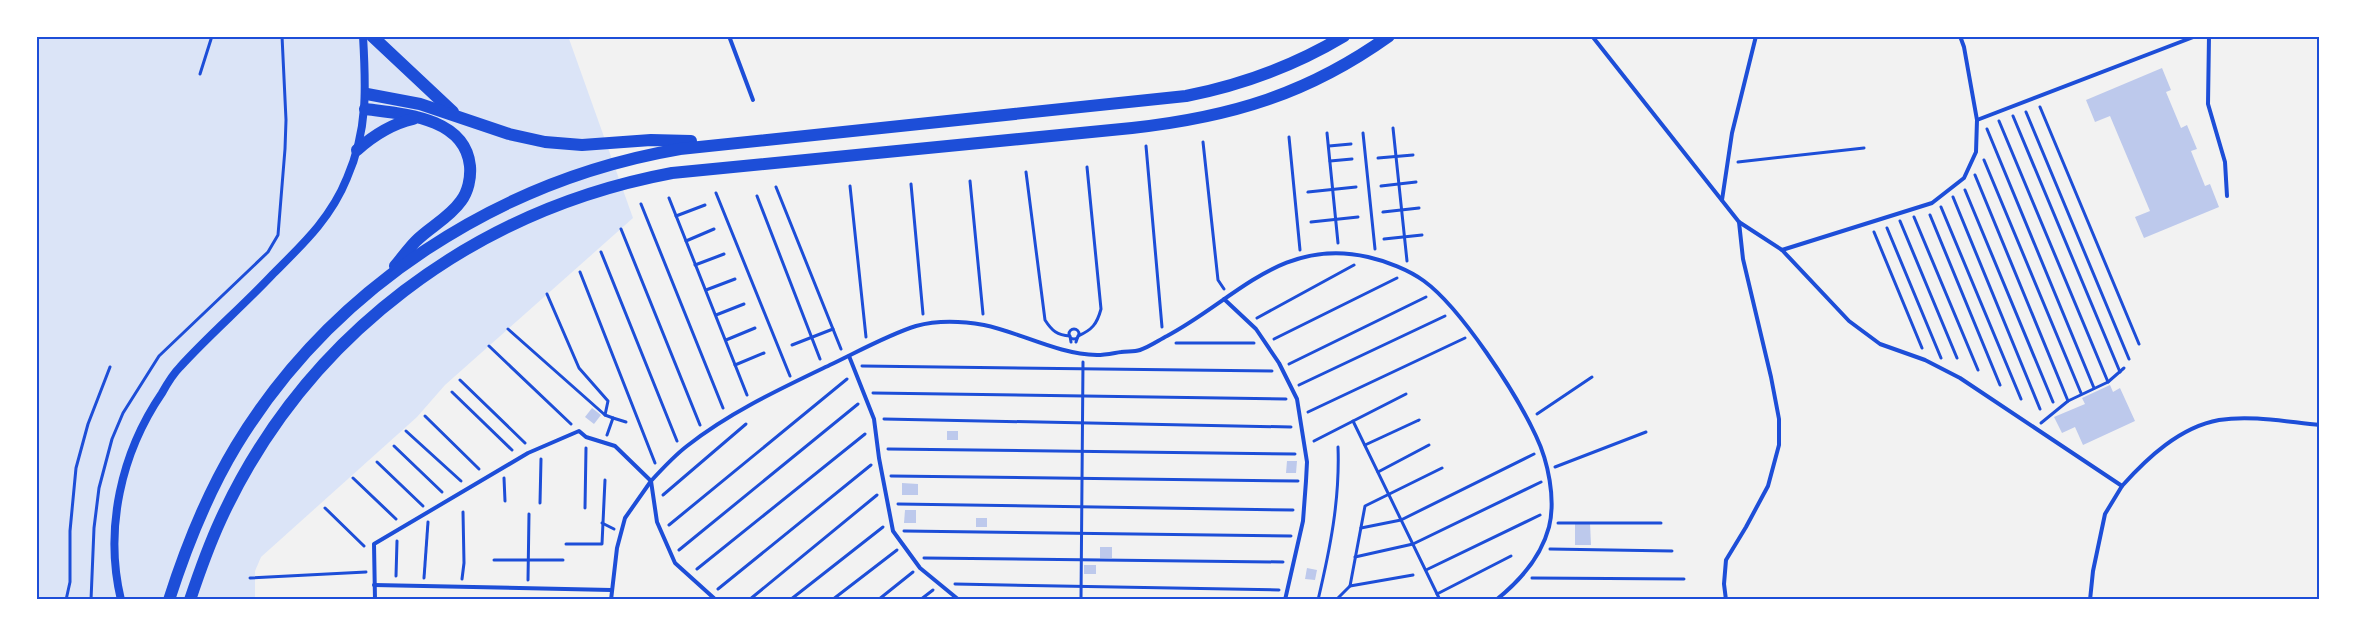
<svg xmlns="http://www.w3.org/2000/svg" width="2356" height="636" viewBox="0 0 2356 636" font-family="Cabin,sans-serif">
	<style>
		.green { fill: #dbe4f7 }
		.building { fill: #bdc9ec }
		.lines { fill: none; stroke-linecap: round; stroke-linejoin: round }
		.path { stroke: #1d4ed8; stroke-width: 3 }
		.service { stroke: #1d4ed8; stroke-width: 4 }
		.tertiary { stroke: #1d4ed8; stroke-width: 8 }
		.motorway { stroke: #1d4ed8; stroke-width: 12 }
		.neatline { fill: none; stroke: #1d4ed8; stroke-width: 2 }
	</style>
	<rect width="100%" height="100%" fill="#f2f2f2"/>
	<path class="green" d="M36,36h532l65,182 -188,167 -28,32 -156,140 -6,14v29h-219z"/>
	<g class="building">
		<path d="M2162,68l9,22 -5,2 15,36 6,-3 10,24 -6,2 14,35 5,-2 9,23 -75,31 -9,-21 15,-6 -40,-95 -15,6 -9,-22z"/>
		<path d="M2110,385l3,7 7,-4 15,33 -52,24 -8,-18 -13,6 -8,-16 31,-13 -3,-6z"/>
		<path d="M592,408l9,7 -7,9 -9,-7z"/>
		<rect x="947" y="431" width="11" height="9"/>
		<path d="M1287,461h10l-1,12h-10z"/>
		<path d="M902,483l16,1v11h-16z"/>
		<path d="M905,510h11v13h-12z"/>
		<rect x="976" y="518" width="11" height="9"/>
		<path d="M1575,523h15l1,22h-16z"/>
		<rect x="1100" y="547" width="12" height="11"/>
		<rect x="1084" y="565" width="12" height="9"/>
		<path d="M1307,568l10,2 -2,10 -10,-1z"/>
	</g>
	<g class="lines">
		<g class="path">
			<path d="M200,74l12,-38"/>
			<path d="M2040,107l99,237"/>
			<path d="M2026,112l103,247"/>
			<path d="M2013,116l107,256"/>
			<path d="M1999,121l109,261"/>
			<path d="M1393,128l14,133"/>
			<path d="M1987,129l107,259"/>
			<path d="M1327,133l11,110"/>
			<path d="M1363,133l12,116"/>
			<path d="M1289,137l11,113"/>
			<path d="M1203,142l15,138 6,9"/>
			<path d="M1146,146l16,181"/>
			<path d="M1329,146l22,-2"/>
			<path d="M1378,158l35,-3"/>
			<path d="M1984,160l97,233"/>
			<path d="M1330,161l22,-2"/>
			<path d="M1738,162l126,-14"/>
			<path d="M1026,172l19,148c7,11 12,15 25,16l1,6"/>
			<path d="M1975,175l93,226"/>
			<path d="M970,181l13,133"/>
			<path d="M911,184l12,130"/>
			<path d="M850,186l16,151"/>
			<path d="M1381,186l35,-4"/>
			<path d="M776,187l65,162"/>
			<path d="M1965,190l88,212"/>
			<path d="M1308,192l48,-5"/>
			<path d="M716,193l74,183"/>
			<path d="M757,196l63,163"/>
			<path d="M1953,197l87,212"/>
			<path d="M669,198l78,197"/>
			<path d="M641,204l82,204"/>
			<path d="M1941,207l80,192"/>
			<path d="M1383,212l36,-4"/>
			<path d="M1930,215l70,170"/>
			<path d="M676,216l29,-11"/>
			<path d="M1914,217l64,153"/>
			<path d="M1900,221l57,137"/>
			<path d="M1311,222l47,-5"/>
			<path d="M1887,228l54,130"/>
			<path d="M621,229l79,196"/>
			<path d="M1874,232l48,116"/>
			<path d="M1384,239l38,-4"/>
			<path d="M686,241l28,-12"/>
			<path d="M601,252l76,189"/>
			<path d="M695,265l29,-11"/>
			<path d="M580,272l75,191"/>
			<path d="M706,290l29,-11"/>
			<path d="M547,294l32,74 29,33 -3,14"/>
			<path d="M716,315l28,-11"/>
			<path d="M1257,318l97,-53"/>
			<path d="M508,329l97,86 8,3 -6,17"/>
			<circle cx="1074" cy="334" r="5"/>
			<path d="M1274,339l123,-61"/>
			<path d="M726,340l29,-12"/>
			<path d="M1076,342l2,-6c14,-6 19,-12 23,-27l-14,-142"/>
			<path d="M1176,343h78"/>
			<path d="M792,345l41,-16"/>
			<path d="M489,346l82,78"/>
			<path d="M1289,364l137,-67"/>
			<path d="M735,365l29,-12"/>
			<path d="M862,366l410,5"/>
			<path d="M460,380l65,63"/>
			<path d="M1299,385l146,-69"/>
			<path d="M452,392l60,58"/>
			<path d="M873,393l413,6"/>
			<path d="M1308,412l157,-74"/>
			<path d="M1537,414l55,-37"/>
			<path d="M425,416l54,53"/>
			<path d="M613,418l13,4"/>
			<path d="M884,419l407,8"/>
			<path d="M1353,421l87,179"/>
			<path d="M2041,423l27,-22 40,-19 16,-14"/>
			<path d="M406,431l55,50"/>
			<path d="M1314,441l92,-47"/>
			<path d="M1365,445l54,-25"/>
			<path d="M394,446l48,46"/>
			<path d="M888,449l407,5"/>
			<path d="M377,462l46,44"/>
			<path d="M1555,467l91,-35"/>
			<path d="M1378,472l51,-27"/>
			<path d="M891,476l407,5"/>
			<path d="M353,478l43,41"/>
			<path d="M504,478l1,23"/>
			<path d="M663,495l83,-71"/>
			<path d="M540,503l1,-44"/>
			<path d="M898,504l395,6"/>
			<path d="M325,508l39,38"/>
			<path d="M585,508l1,-60"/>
			<path d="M602,523l12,6"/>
			<path d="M1558,523h103"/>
			<path d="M669,525l178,-146"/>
			<path d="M1361,528l40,-8 133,-66"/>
			<path d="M904,531l387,5"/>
			<path d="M566,544h36l3,-64"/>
			<path d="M1550,549l122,2"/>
			<path d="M679,550l179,-146"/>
			<path d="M1355,557l58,-13 128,-62"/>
			<path d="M924,558l359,4"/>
			<path d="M494,560h69"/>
			<path d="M697,569l168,-135"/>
			<path d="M1426,570l114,-55"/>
			<path d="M396,576l1,-35"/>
			<path d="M250,578l116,-6"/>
			<path d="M424,578l4,-56"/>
			<path d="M1532,578l152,1"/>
			<path d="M462,579l2,-16 -1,-51"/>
			<path d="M528,580l1,-66"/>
			<path d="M955,584l324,6"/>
			<path d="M1350,586l15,-80 77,-38"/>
			<path d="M718,589l153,-124"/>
			<path d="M1437,594l74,-38"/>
			<path d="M66,600l4,-18v-51l6,-63 12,-44 22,-57"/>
			<path d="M91,600l3,-72 5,-40 13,-49 11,-26 36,-57 109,-104 10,-17 7,-86 1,-29 -4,-84"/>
			<path d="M749,600l128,-105"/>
			<path d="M790,600l93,-73"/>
			<path d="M832,600l65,-50"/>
			<path d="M878,600l35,-28"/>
			<path d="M920,600l13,-10"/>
			<path d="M1081,600l2,-238"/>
			<path d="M1318,600c12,-51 22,-100 20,-153"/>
			<path d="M1336,600l14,-14 63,-11"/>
			<path d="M1424,600h1"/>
		</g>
		<g class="service">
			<path d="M729,36l24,64"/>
			<path d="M1592,36l147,186 4,37 28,118 8,42v26l-11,41 -22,41 -20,33 -2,24 2,16"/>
			<path d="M2209,36l-1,68 17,58 2,34"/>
			<path d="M1977,120l219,-84"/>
			<path d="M1722,200l10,-67 24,-97"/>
			<path d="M1739,222l43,28 67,71 31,23 45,16 35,18 162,108 -17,28 -12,57 -3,29"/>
			<path d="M1782,250l150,-47 32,-25 12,-26 1,-32 -13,-73 -4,-11"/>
			<path d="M1224,299l32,30 23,34 18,36 10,63 -1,19 -3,40 -18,79"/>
			<path d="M849,356l25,63 5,39 14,73 27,37 39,32"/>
			<path d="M2122,486c25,-28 58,-59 97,-66 33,-5 68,2 101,5"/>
			<path d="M374,585l237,5"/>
			<path d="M375,600l-1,-56 154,-91 51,-22 7,6 29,9 36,35 -26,37 -8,30 -6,52"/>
			<path d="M716,600l-41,-37 -18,-41 -6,-41c11,-12 23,-25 36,-35 43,-34 95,-58 145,-82 25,-12 58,-30 84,-38 22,-6 45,-5 68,-1 38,8 73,29 113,30 8,0 17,-2 24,-3 6,-1 13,0 19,-2 9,-3 19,-10 27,-14 68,-36 114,-99 201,-79 18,4 41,13 56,24 37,27 92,112 112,155 12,25 20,63 13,91 -8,30 -29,54 -53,73"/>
		</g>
		<path class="tertiary" d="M121,600c-17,-71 0,-147 41,-207 5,-9 11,-19 18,-26 29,-32 63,-61 93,-93 30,-30 58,-56 74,-96 21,-48 19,-91 16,-142"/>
		<g class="motorway">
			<path d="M372,36l81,76"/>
			<path d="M367,94l53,10 89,30 36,8 37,3 69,-5 40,1"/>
			<path d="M365,109c38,5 100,8 105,57 1,12 -2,26 -9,35 -12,17 -31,26 -45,40 -8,8 -14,17 -21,25"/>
			<path d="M357,150c17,-15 34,-26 56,-31"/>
			<path d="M169,600c17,-53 38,-106 67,-154 96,-158 262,-266 444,-297l506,-53c56,-11 108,-30 158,-60"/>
			<path d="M190,600c9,-27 19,-55 31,-81 85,-184 253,-309 451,-346l460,-45c99,-11 176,-34 257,-92"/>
		</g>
	</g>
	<rect width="2356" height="636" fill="none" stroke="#ffffff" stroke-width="75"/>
	<rect x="38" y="38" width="2280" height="560" class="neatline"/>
</svg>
